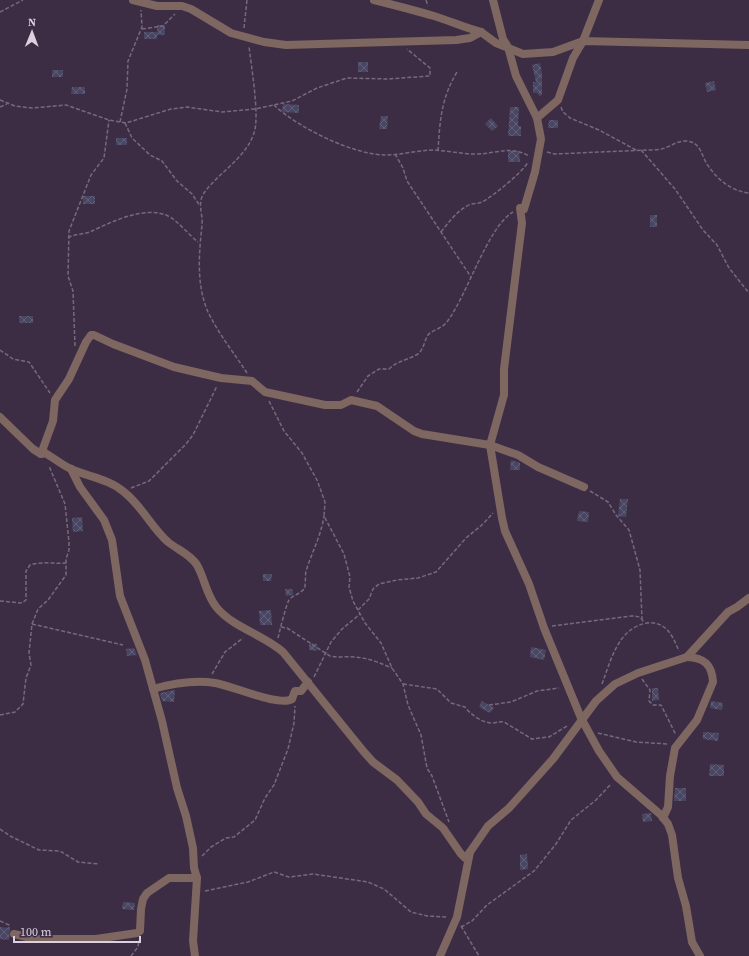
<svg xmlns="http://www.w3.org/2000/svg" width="749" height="956" viewBox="0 0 749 956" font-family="'Source Serif 4',serif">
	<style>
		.building { fill: url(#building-cross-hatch) }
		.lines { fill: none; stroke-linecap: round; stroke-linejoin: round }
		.path { stroke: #77697d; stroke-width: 1.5; stroke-dasharray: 4 2; stroke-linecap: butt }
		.street { stroke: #7e6661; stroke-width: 8 }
	</style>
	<defs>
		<pattern id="building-cross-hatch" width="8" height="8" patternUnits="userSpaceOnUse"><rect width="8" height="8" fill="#484662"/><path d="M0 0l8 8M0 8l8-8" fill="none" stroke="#626078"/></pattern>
	</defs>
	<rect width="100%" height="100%" fill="#3d2d44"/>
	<g class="building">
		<rect x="157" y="25" width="8" height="10"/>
		<rect x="144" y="32" width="13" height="7"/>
		<rect x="358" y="62" width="10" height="10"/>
		<path d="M540,63l2,11v21l-3,1 -1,-3h-5v-11h3l-4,-17z"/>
		<rect x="52" y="70" width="11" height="7"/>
		<path d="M714,81l2,9 -9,2 -2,-9z"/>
		<path d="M72,87h13v7h-14z"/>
		<path d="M283,104l16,1v8l-17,-1z"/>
		<path d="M510,107h9l-1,19h3v10h-13z"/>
		<path d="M381,116h7l-1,13h-8z"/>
		<path d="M491,118l7,8 -6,5 -7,-7z"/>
		<path d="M549,120h9v8h-10z"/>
		<rect x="116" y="138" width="11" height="7"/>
		<path d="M508,151h11l1,11h-12z"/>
		<rect x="83" y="196" width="12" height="8"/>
		<rect x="650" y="215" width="7" height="12"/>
		<rect x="19" y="316" width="14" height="7"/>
		<path d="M511,460l9,3v7h-10z"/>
		<path d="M620,499h8l-2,18 -8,-1z"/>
		<path d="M579,511l10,1 -1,10 -11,-1z"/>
		<path d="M82,517l1,14 -10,1 -1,-14z"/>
		<path d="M263,574h9l-1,7h-8z"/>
		<path d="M285,589h8v6l-7,1z"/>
		<path d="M271,610l1,15h-12l-1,-14z"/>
		<path d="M309,643l8,1v7l-8,-1z"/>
		<path d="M531,647l15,3 -2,10 -14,-3z"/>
		<path d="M134,648l3,7 -10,1 -1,-7z"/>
		<path d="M652,688h6l1,12 -7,1z"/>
		<path d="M175,690l-1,12 -12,-1 -2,-8z"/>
		<path d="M482,701l12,7 -4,5 -11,-6z"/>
		<path d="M711,701l12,2 -1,7 -12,-2z"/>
		<path d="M703,732l16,1 -1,8 -15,-2z"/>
		<path d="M710,764l14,1v11h-15z"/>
		<path d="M675,788h11v13h-12z"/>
		<path d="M651,813l1,8 -9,1 -1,-8z"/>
		<path d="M527,854l1,15 -8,1v-15z"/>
		<path d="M123,902l12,1 -1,7 -12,-1z"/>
		<path d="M0,927l10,1 -1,12 -9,-1z"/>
	</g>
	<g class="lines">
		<g class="path">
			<path d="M426,0l2,6"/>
			<path d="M0,12l23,-12"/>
			<path d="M244,28l3,-28"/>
			<path d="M142,29l21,-3 12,-12"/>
			<path d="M0,100l15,6 17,2 34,-3 43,15 17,3 45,-14 16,-2 35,5 33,-3 37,-8 25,-13 30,-10 41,1 42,-3v-8l-23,-19"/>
			<path d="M274,105c23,22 79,50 112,50 16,0 32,-5 48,-5 14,1 28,4 42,4 21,0 33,-9 53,2"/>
			<path d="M0,107l7,-3"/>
			<path d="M561,107l2,5 7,6 29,12 37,20"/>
			<path d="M120,122l7,-33 1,-28 14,-34 -1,-17"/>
			<path d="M125,123l7,15 18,17 12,6 15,20 15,13 8,12"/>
			<path d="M641,150l34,39 28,41 14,15 12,23 20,25"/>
			<path d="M438,151c2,-31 3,-52 19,-79"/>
			<path d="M547,152l8,2 92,-4c6,0 13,0 18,-2 7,-3 13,-7 21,-7 16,1 15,16 23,26 10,14 23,24 40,26"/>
			<path d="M395,154l8,14 4,13 64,96"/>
			<path d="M441,232c8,-10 15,-20 26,-26 4,-3 10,-2 15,-4 10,-5 42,-31 46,-40"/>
			<path d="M68,238c7,-5 16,-3 24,-7 19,-9 54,-26 76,-15 9,4 21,19 30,26"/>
			<path d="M75,346l-2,-55 -5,-15 1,-45 22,-56 13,-17 5,-38"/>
			<path d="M0,350l13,9 16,3 21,31"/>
			<path d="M247,373c-13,-20 -29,-40 -39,-61 -12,-28 -9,-58 -6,-87 1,-11 -5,-22 2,-32 14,-20 42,-35 50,-60 6,-16 -3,-68 -5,-87"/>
			<path d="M357,392l11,-16 11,-7h10c8,-8 19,-9 29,-15 6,-5 6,-13 10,-19 4,-5 13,-6 18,-12 21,-26 41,-96 67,-111"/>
			<path d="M269,401l15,30 18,22 15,27 8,22 -1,14 20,38 6,23 -1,10 4,14 12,22 16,20 11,25 11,16 5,21 13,30 6,33 5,8 17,46"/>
			<path d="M131,488l18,-7 37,-37 7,-9 24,-49"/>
			<path d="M590,491l18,11 8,13 13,15 11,40 2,49"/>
			<path d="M0,601l22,2 4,-3v-29l4,-6c12,-4 24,-1 36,-2"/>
			<path d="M358,610l11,-11 4,-10 6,-5 18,-4 21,-2 18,-6 30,-34 17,-14 10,-11"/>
			<path d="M32,624l91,21"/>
			<path d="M552,626l80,-10c7,0 9,1 12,7"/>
			<path d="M281,627l6,1 43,28c9,2 17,0 25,1 14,1 25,6 37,11"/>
			<path d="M278,638c1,-5 9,-36 11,-38 4,-5 11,-6 15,-11 2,-3 1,-13 2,-18 6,-19 15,-35 18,-55"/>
			<path d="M212,674l13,-22 18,-14"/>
			<path d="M314,677l17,-35 11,-13 18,-15"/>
			<path d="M642,679l8,11 -1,11 4,4h8l15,30"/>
			<path d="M403,684l34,5 14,14 14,4c5,7 17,16 27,16 5,0 7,-2 12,-1l28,17 17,-2 18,-11"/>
			<path d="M602,684c9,-24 16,-56 45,-61 20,-2 26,14 32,28"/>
			<path d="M489,705l22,-3 26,-11 22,-3"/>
			<path d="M0,715l15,-3 8,-8 3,-26 5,-13 -2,-12 3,-29 6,-15 10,-9 18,-25v-16l3,-9v-8l-4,-38 -16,-38"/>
			<path d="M598,733l38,9 31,2"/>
			<path d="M0,829l10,7 29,14 21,1 18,11 21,2"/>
			<path d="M202,856l9,-9 15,-9 8,-1 21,-17 10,-22 9,-13 14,-36 6,-26 1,-17"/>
			<path d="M205,891l43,-9 26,-10 15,5 24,-3 55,8 16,7 27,23 16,4 21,1"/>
			<path d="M0,921l9,4v3"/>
			<path d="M461,926l18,30"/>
			<path d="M461,927l11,-6 15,-16 47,-34 22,-27 15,-24 25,-20 15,-16"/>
			<path d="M131,956l7,-9 1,-7"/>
		</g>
		<g class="street">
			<path d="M133,0l24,6h25l9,3 40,24 33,9 22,3 170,-5 14,-2 11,-6 15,11 27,11 30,-2 30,-11 166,4"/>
			<path d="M374,0c20,5 40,10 60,16 16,5 31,12 47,16"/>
			<path d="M493,0l10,39 5,8 8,29 21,42 4,21 -6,33 -11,37 -4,-1 2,15 -18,146v26l-14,50 12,73 3,13 24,53 15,44 37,90 18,33 18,26 44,38 7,9 4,11 6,43 8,28 6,36 8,14"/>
			<path d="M537,118l21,-18 15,-42 10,-17 16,-41"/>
			<path d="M0,417l33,32 8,5 4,-1c9,5 17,12 26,16 18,8 38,10 53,23 18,14 27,35 44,50 10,8 22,12 29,23 8,14 9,30 20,43 17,20 47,27 66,44l81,100 9,10 24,18 21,22 8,12 17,14 18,26 4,4 5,-6"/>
			<path d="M41,454l12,-33 2,-21 14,-21 17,-37 5,-7h3l19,9 61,23 47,11 31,3 13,11 60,13h16l10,-5 26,6 37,25 8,3 68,11 28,10 20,12 46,20"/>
			<path d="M71,469l9,18 24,33 8,20 8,56 25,64 17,61 15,67 9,28 7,32 1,20 3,10 -4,63 2,15"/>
			<path d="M153,689c18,-5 43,-9 62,-6 18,3 64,24 77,16l3,-8h6l7,-9"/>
			<path d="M663,818l5,-11 2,-31 5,-28 22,-28 16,-38c-1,-18 -9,-24 -26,-25"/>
			<path d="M14,934l21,5h61l41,-6 3,-2 1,-22 2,-10 4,-6 22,-15h28"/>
			<path d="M440,956l17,-39 13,-65 18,-26 21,-18 44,-49 43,-58 19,-17 23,-11 49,-16 41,-45 9,-5 12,-9"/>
		</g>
	</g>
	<g transform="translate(32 32) rotate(1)" stroke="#3d2d44" stroke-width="3" paint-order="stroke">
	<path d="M0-3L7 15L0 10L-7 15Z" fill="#dbd1e0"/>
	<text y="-6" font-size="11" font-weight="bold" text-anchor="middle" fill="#dbd1e0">N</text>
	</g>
	<path d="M14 936v6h126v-6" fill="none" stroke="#dbd1e0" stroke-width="2"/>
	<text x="20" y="936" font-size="12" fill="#dbd1e0" stroke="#3d2d44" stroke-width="3" paint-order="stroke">100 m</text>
</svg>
